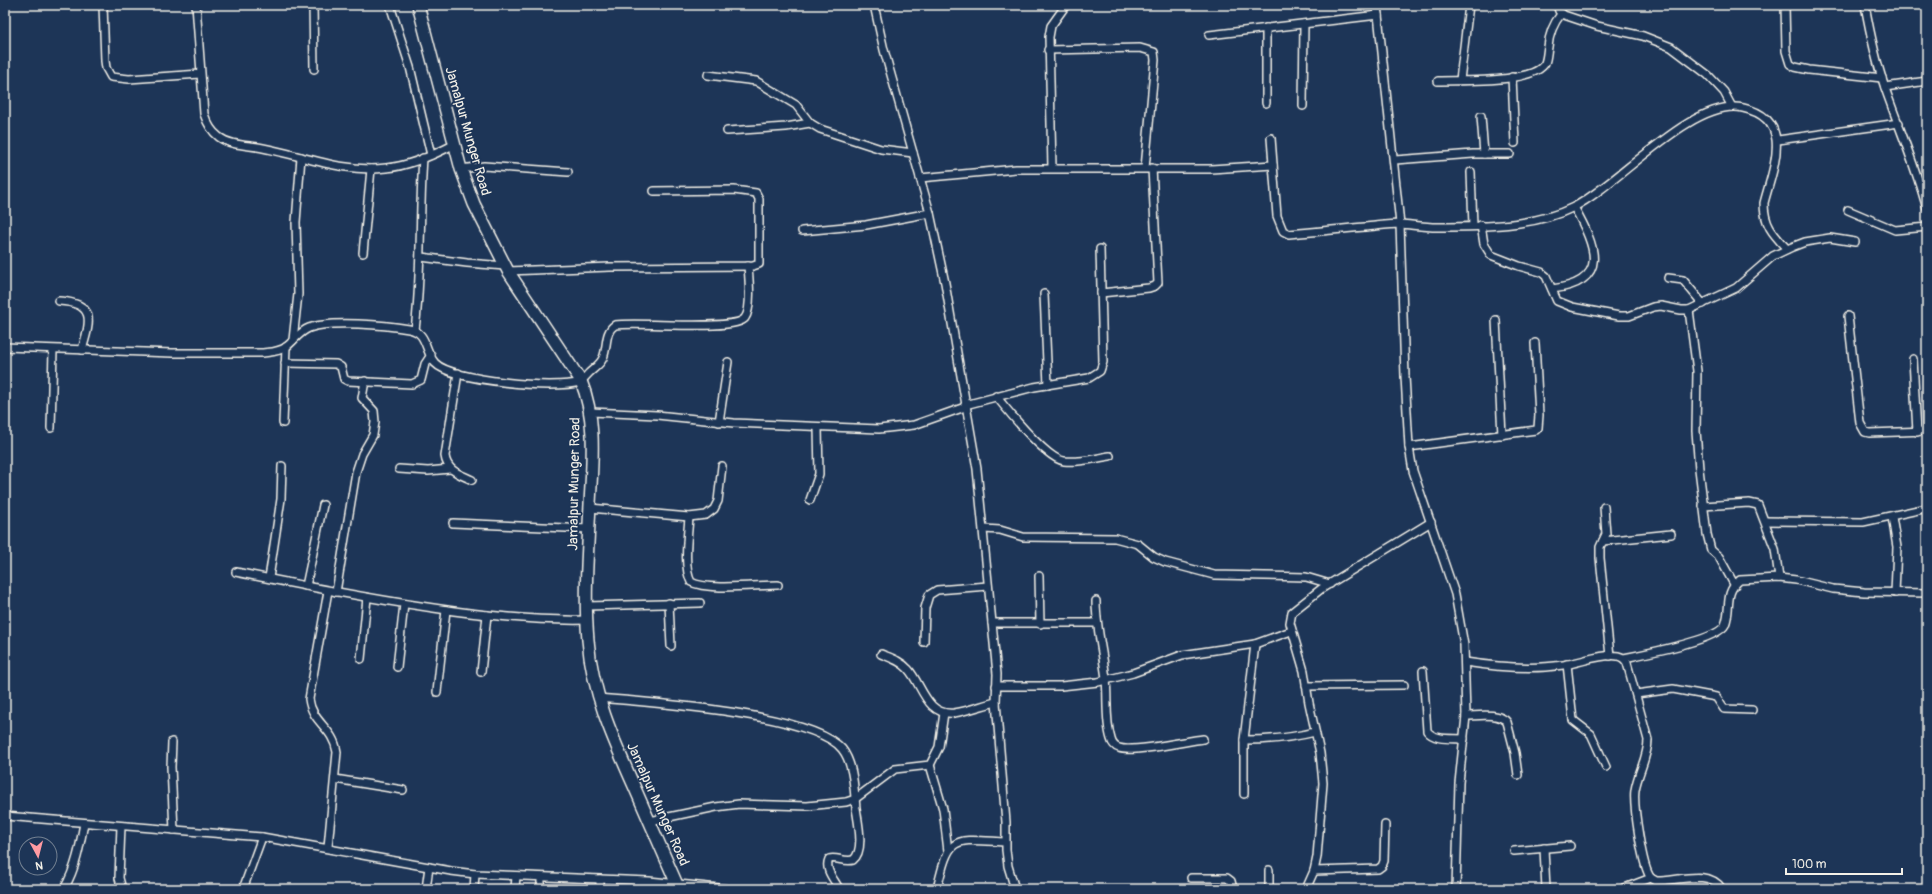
<svg xmlns="http://www.w3.org/2000/svg" width="1932" height="894" viewBox="0 0 1932 894" font-family="Pangolin,sans-serif">
	<style>
		.lines { fill: none; stroke-linecap: round; stroke-linejoin: round }
		.street-casing { stroke: #f4f1e8; stroke-width: 10 }
		.secondary-casing { stroke: #f4f1e8; stroke-width: 14 }
		.street { stroke: #1d3557; stroke-width: 7 }
		.secondary { stroke: #1d3557; stroke-width: 11 }
		.labels { text-anchor: middle; dominant-baseline: central; stroke-width: 3.5; stroke-linejoin: round; paint-order: stroke }
		.street-label { font-size: 14px; fill: #f4f1e8; stroke: #1d3557 }
	</style>
	<rect width="100%" height="100%" fill="#1d3557"/>
	<filter id="ink" filterUnits="userSpaceOnUse"><feTurbulence type="fractalNoise" baseFrequency=".025" numOctaves="2"/><feDisplacementMap in="SourceGraphic" scale="8" xChannelSelector="R" yChannelSelector="G"/><feConvolveMatrix kernelMatrix="1 2 1 2 8 2 1 2 1" color-interpolation-filters="sRGB"/></filter>
	<g filter="url(#ink)">
		<g class="lines">
			<g class="street-casing">
				<g id="street">
					<path d="M103,5l2,56 1,7 5,9 18,2 71,-5"/>
					<path d="M196,5l8,109c3,9 7,17 15,23 12,9 29,8 44,11 42,8 80,25 123,20 24,-2 48,-13 69,-24"/>
					<path d="M313,5l1,64"/>
					<path d="M390,5l20,62 21,88"/>
					<path d="M874,5l10,45 46,163 15,70 32,186 20,205 -1,28 10,120v28l2,16 7,23"/>
					<path d="M1377,5l23,219 5,152 4,71 4,24 42,123 9,51 2,71 -7,67 -3,106"/>
					<path d="M1557,5l2,6 5,4 33,11 46,10 28,11 37,28 16,17 8,15"/>
					<path d="M1785,5l1,46 4,13 5,3 14,3 73,8"/>
					<path d="M1865,5c5,28 11,56 20,83 14,40 31,79 42,121"/>
					<path d="M1266,28v75"/>
					<path d="M1209,35l169,-20"/>
					<path d="M1048,50l92,-2 14,4 1,8 -10,108"/>
					<path d="M708,75l48,6 40,24 14,18 10,6 61,20 32,4"/>
					<path d="M1512,77l3,66"/>
					<path d="M1460,80l9,-75"/>
					<path d="M1438,81c22,-1 96,3 107,-18 2,-5 2,-11 3,-16 1,-13 5,-23 13,-33"/>
					<path d="M1885,87l42,-6"/>
					<path d="M1303,106l1,-82"/>
					<path d="M1481,116l3,38"/>
					<path d="M727,131l59,-4 24,-4"/>
					<path d="M1271,138l6,78 6,15 6,3c26,-2 51,-5 76,-7 12,-1 24,-3 36,-3 12,1 24,3 36,3 45,0 97,0 137,-20 44,-22 119,-110 169,-99 52,11 30,60 21,95 0,22 9,31 23,46"/>
					<path d="M1778,140l121,-17"/>
					<path d="M1395,160l78,-6h37"/>
					<path d="M1052,168l-3,-131 2,-11 15,-21"/>
					<path d="M461,169l23,-3 84,6"/>
					<path d="M1471,172l2,54"/>
					<path d="M920,178l96,-9h195l62,-4"/>
					<path d="M1848,210l47,20 32,-3"/>
					<path d="M1481,225l3,19 7,11 28,11 22,6 5,4 11,25 15,6 47,9h10l24,-9 8,-1 20,4h8l47,-22 37,-32 19,-9 13,-5 25,-4 25,4"/>
					<path d="M802,231l64,-6 64,-12"/>
					<path d="M363,253l8,-84"/>
					<path d="M421,257l46,6 38,3"/>
					<path d="M508,271l102,-4 143,-1 6,-2v-65l-3,-6 -22,-3 -80,1"/>
					<path d="M1668,278l15,2 20,24"/>
					<path d="M1552,289c59,-7 44,-43 22,-82"/>
					<path d="M1101,293l48,-5 6,-2 3,-3 -6,-115"/>
					<path d="M1044,294l4,91"/>
					<path d="M59,301c38,2 31,21 23,49"/>
					<path d="M1689,310l8,61 -1,60 3,38 8,65 4,16 8,7 15,27"/>
					<path d="M1848,316l12,107 5,9 4,1 58,-2"/>
					<path d="M1496,320l6,115"/>
					<path d="M415,330c7,-57 4,-114 8,-172"/>
					<path d="M293,340l5,-46 -2,-72 5,-65"/>
					<path d="M5,347l167,6h91c8,-1 16,-1 23,-6 8,-6 13,-15 23,-19 21,-8 77,-3 100,1 19,3 15,22 26,34 17,18 121,27 145,19 3,-2 6,-6 9,-9 5,-5 11,-8 14,-15 5,-11 1,-26 12,-33 22,-4 120,7 130,-7 7,-9 4,-40 3,-52"/>
					<path d="M1913,359l4,73"/>
					<path d="M285,363l51,1 5,3 3,12 4,2 64,3 9,-4 4,-16 6,-9"/>
					<path d="M458,373l-13,83c2,15 15,18 27,24"/>
					<path d="M996,396c12,15 51,63 68,65 15,2 32,-3 46,-5"/>
					<path d="M965,405l69,-18 55,-9 11,-7 3,-9 -3,-113"/>
					<path d="M591,412l66,3 77,8 145,6 35,-4 51,-18"/>
					<path d="M719,422l9,-60"/>
					<path d="M283,423l3,-76"/>
					<path d="M51,428l2,-78"/>
					<path d="M1409,447l127,-17 2,-2 1,-13 -4,-72"/>
					<path d="M399,469l29,2 22,-2"/>
					<path d="M810,500l9,-26 -1,-46"/>
					<path d="M1703,506l46,-3 9,2 17,44 4,29"/>
					<path d="M1604,507l2,27 -6,13v11l10,98"/>
					<path d="M590,508l99,9 17,-2 8,-6 4,-8 4,-35"/>
					<path d="M689,517c-1,17 -6,50 2,65 16,9 66,3 87,3"/>
					<path d="M1892,517l5,30 -2,46"/>
					<path d="M1765,521l98,1 64,-14"/>
					<path d="M453,523l136,6"/>
					<path d="M984,529l16,1 23,7 92,1 23,6 16,13 11,5 49,13 92,2 24,7"/>
					<path d="M1603,541l68,-7"/>
					<path d="M236,572c72,15 145,29 218,39 45,6 88,10 133,9"/>
					<path d="M1039,576l1,48"/>
					<path d="M269,578l12,-79 1,-33"/>
					<path d="M306,586l17,-81"/>
					<path d="M336,592l20,-120 6,-18 11,-19 2,-13 -1,-11 -12,-13 3,-17"/>
					<path d="M1096,601c0,26 7,52 10,78 2,20 -1,41 5,60 1,4 4,8 8,9 13,5 67,-7 84,-9"/>
					<path d="M669,603l2,43"/>
					<path d="M587,606l113,-3"/>
					<path d="M992,623h105"/>
					<path d="M924,642l1,-34 4,-13 8,-5 51,-4"/>
					<path d="M881,654c10,4 20,7 27,15 14,15 18,47 46,44 14,-2 29,-8 42,-11"/>
					<path d="M1624,658c19,-4 94,-18 101,-33 7,-17 -2,-32 15,-45l39,-2 17,2 37,9 31,3 63,1"/>
					<path d="M361,659l6,-61"/>
					<path d="M1465,662c32,5 66,8 98,3 16,-2 40,-12 55,-9 5,1 7,3 9,7l21,77c0,17 -10,32 -13,50 -2,14 7,78 16,88 1,1 4,2 5,3 19,1 54,-13 66,8"/>
					<path d="M1567,664l6,56 18,14 15,33"/>
					<path d="M397,667l7,-63"/>
					<path d="M1423,671l4,60c8,10 25,7 37,8"/>
					<path d="M481,672l6,-57"/>
					<path d="M996,686h65l37,-4 35,-9 49,-18 73,-11 36,-13"/>
					<path d="M1306,686l98,-1"/>
					<path d="M437,692l9,-82"/>
					<path d="M1636,694l37,-5 43,8 8,12 28,1"/>
					<path d="M598,698c50,4 214,15 244,51 12,15 12,41 14,59 2,14 9,43 -3,52 -9,2 -16,-3 -24,-1 -5,11 6,21 10,30"/>
					<path d="M1466,716c12,0 32,-4 41,6l8,31 3,22"/>
					<path d="M1244,740c25,0 47,-2 71,-8"/>
					<path d="M172,742l-1,25 3,63"/>
					<path d="M930,765l13,44 5,42"/>
					<path d="M335,779l68,11"/>
					<path d="M1244,794v-54l11,-96"/>
					<path d="M5,816l257,21 189,34 24,3 174,7 79,8"/>
					<path d="M650,821l66,-14 23,-3 68,2 39,-4 9,-3 40,-30 35,-4 9,-18 5,-34"/>
					<path d="M121,826l-2,52 3,11"/>
					<path d="M328,847l9,-95c-4,-25 -25,-29 -28,-53l19,-108"/>
					<path d="M1544,848l2,41"/>
					<path d="M1514,851l56,-5"/>
					<path d="M1269,870v19"/>
					<path d="M1314,871l64,-2 4,-3 2,-5 1,-36"/>
					<path d="M1191,878h36l4,3 2,8"/>
					<path d="M64,889c12,-21 16,-43 20,-66"/>
					<path d="M243,889l19,-52"/>
					<path d="M426,889l3,-22"/>
					<path d="M474,889l1,-15"/>
					<path d="M515,889l1,-13"/>
					<path d="M541,889v-12"/>
					<path d="M600,889v-10"/>
					<path d="M937,889c13,-55 15,-50 68,-47"/>
					<path d="M1306,889l8,-18 3,-14 6,-74 -3,-30 -11,-50 -5,-32 -14,-48 2,-11 29,-23 110,-67"/>
					<path d="M1622,889l29,-11"/>
				</g>
			</g>
			<g class="secondary-casing">
				<path id="secondary" d="M418,5l43,164 13,35 34,67 73,110c16,39 11,82 9,123 -2,45 -6,91 -2,136 4,52 25,99 46,146 15,35 30,69 45,103"/>
			</g>
			<use href="#street" class="street"/>
			<use href="#secondary" class="secondary"/>
		</g>
	</g>
	<g class="labels">
		<g class="street-label">
			<text transform="translate(468 131) rotate(74)">Jamalpur Munger Road</text>
			<text transform="translate(574 484) rotate(-89)">Jamalpur Munger Road</text>
			<text transform="translate(658 804) rotate(66)">Jamalpur Munger Road</text>
		</g>
	</g>
	<rect width="1932" height="894" fill="none" stroke="#1d3557" stroke-width="20"/>
	<rect x="10" y="10" width="1912" height="874" fill="none" stroke="#f4f1e8" stroke-width="1.5" filter="url(#ink)"/>
	<g transform="translate(38 856) rotate(173)"><circle r="19" fill="#1d3557" stroke="#738091"/>
	<path d="M0-3L7 15L0 10L-7 15Z" fill="#ff9aa2"/>
	<text y="-6" font-size="11" font-weight="bold" text-anchor="middle" fill="#f4f1e8">N</text>
	</g>
	<path d="M1786 868v6h116v-6" fill="none" stroke="#f4f1e8" stroke-width="2"/>
	<text x="1792" y="868" font-size="12" fill="#f4f1e8" stroke="#1d3557" stroke-width="3" paint-order="stroke">100 m</text>
</svg>
